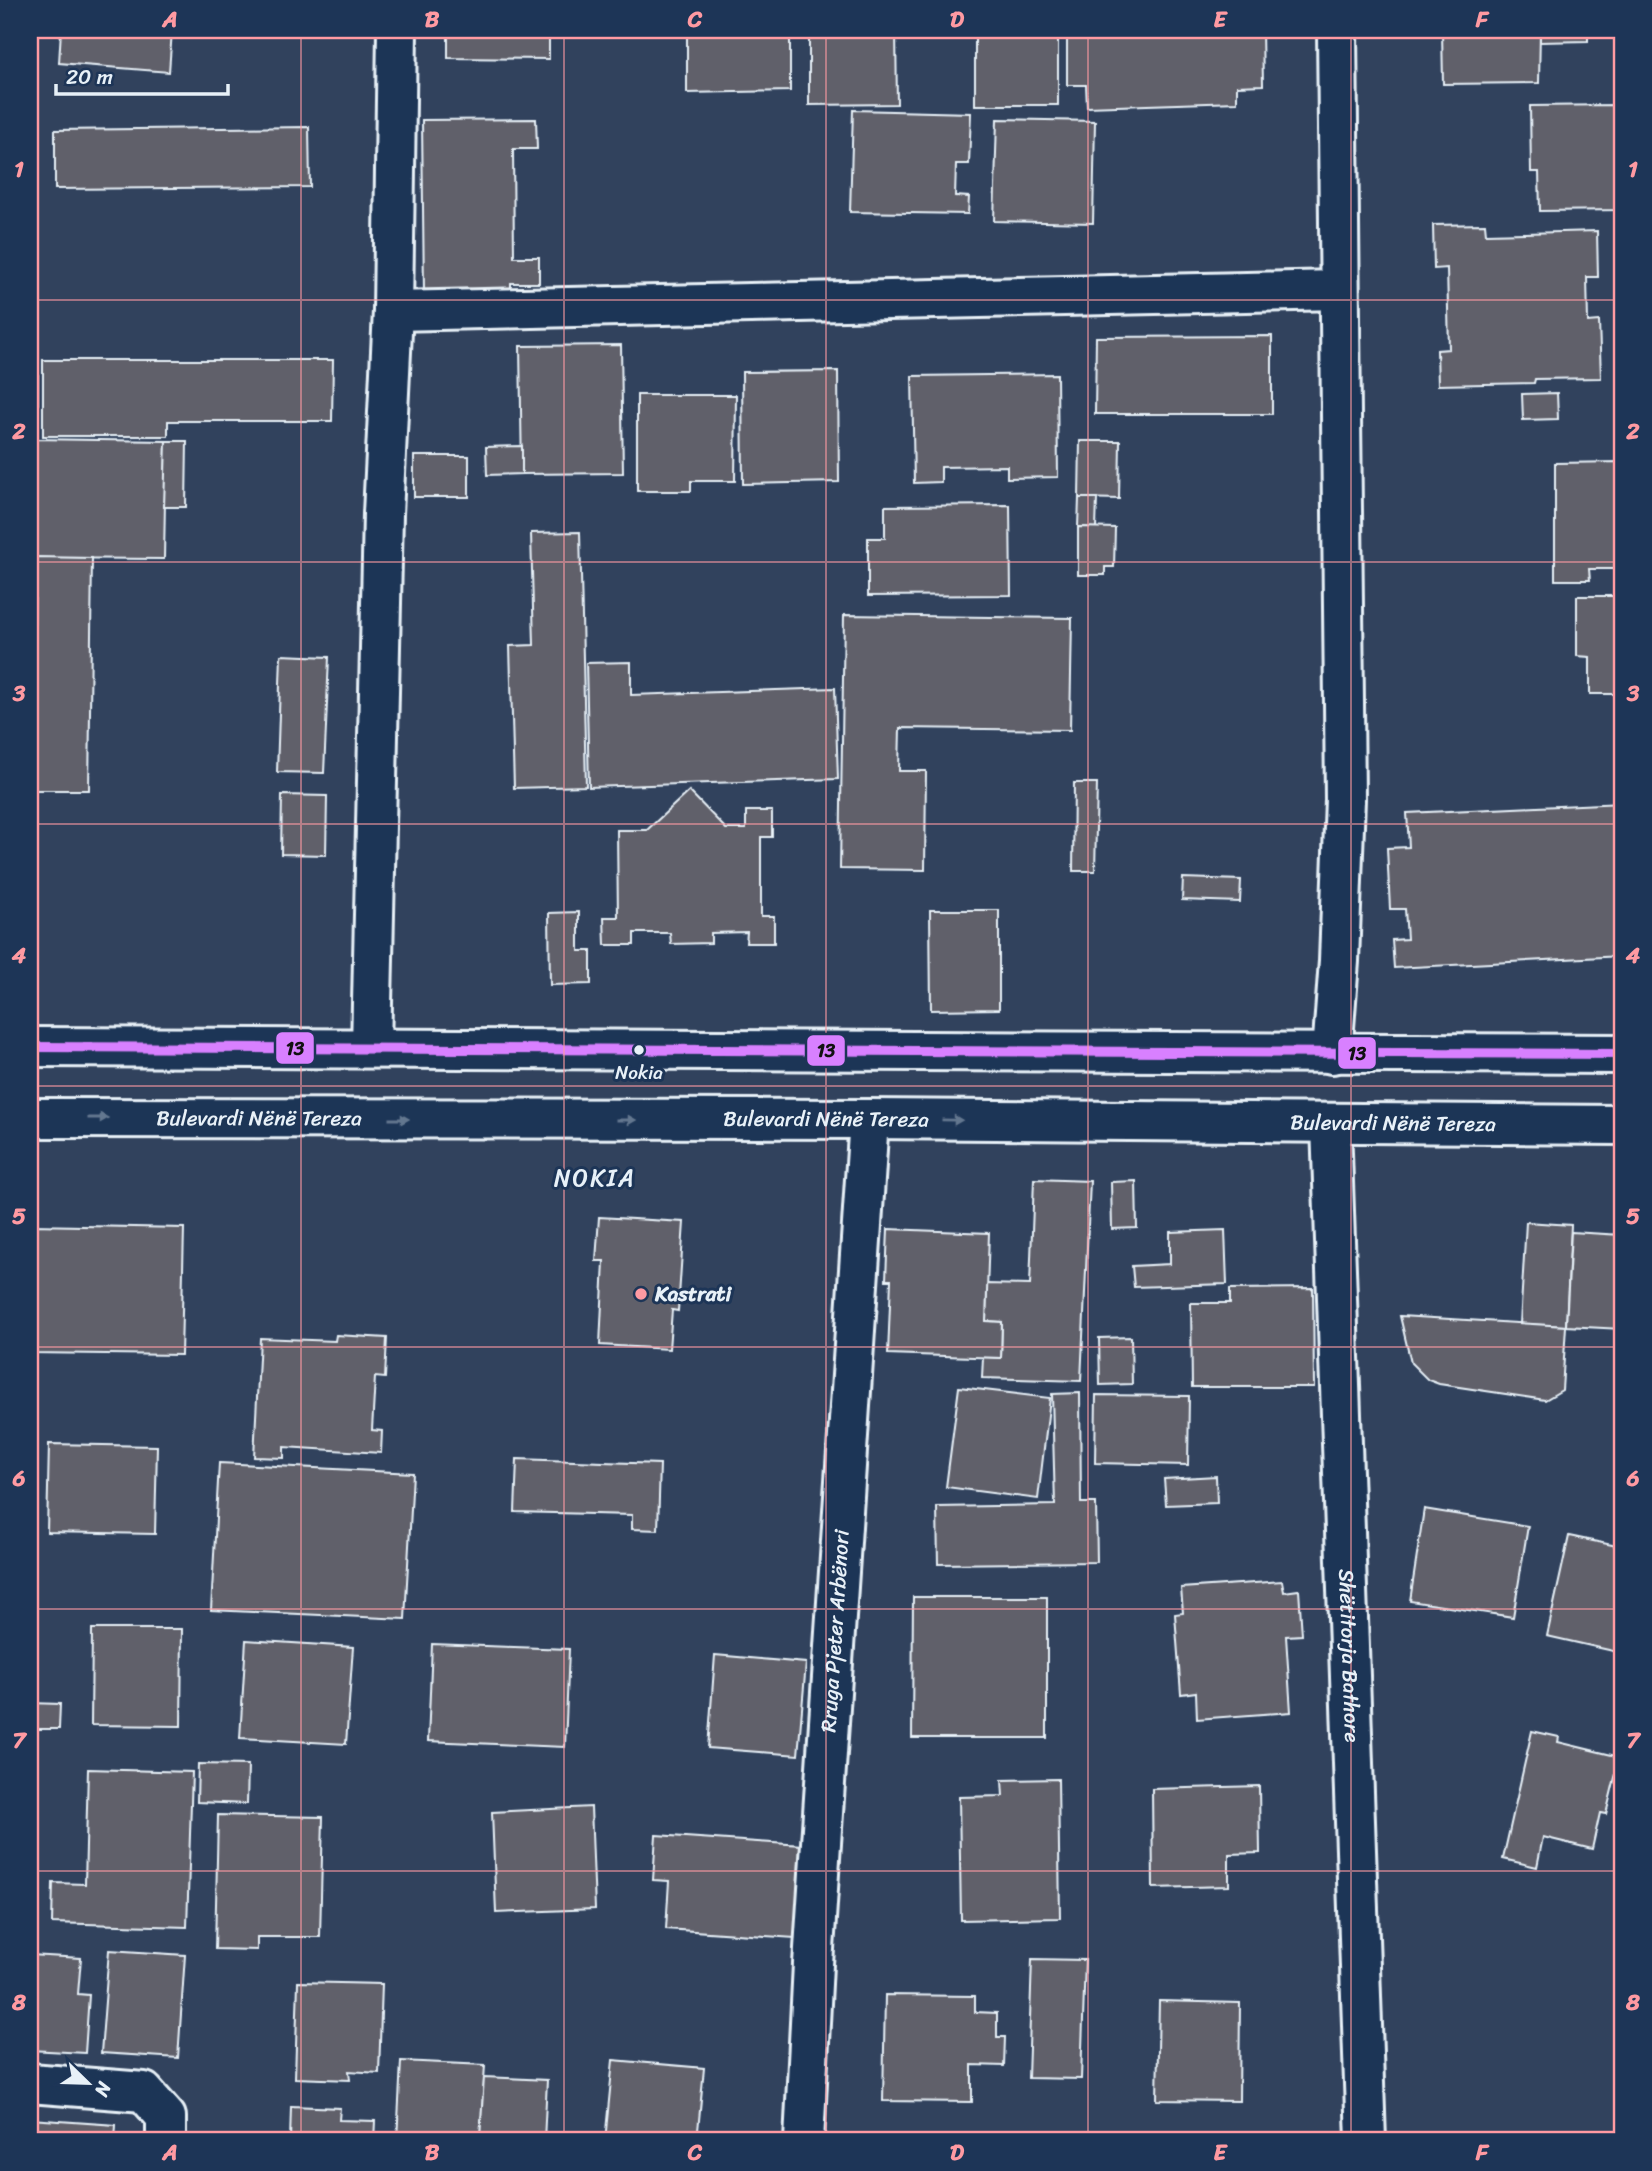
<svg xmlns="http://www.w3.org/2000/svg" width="1652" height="2171" viewBox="0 0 1652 2171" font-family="Sriracha,sans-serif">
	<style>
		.building { fill: #61606b; stroke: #e8f1f8; stroke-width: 2 }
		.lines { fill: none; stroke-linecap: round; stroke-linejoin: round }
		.minor-casing { stroke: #e8f1f8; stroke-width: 44 }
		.major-casing { stroke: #e8f1f8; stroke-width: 44 }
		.minor { stroke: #1d3557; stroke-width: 38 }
		.major { stroke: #1d3557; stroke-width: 38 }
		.bus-1-casing { stroke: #1d3557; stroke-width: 16 }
		.bus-1 { stroke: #d880ff; stroke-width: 10 }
		.oneway { fill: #64778f }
		.grid { fill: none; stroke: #ff9aa2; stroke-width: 2; stroke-opacity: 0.55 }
		.bus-dot { fill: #e8f1f8; stroke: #1d3557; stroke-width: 2.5 }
		.poi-dot { fill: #ff9aa2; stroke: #1d3557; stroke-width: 2.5 }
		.labels { text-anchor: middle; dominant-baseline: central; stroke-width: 6; stroke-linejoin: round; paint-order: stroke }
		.bus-label { font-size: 19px; fill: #e8f1f8; stroke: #1d3557 }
		.street-label { font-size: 21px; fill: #e8f1f8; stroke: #1d3557 }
		.poi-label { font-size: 21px; font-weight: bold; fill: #e8f1f8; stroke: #1d3557; text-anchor: start }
		.quarter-label { font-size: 24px; letter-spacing: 2px; fill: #e8f1f8; stroke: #1d3557 }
		.line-badge { stroke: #1d3557; stroke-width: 2.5 }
		.pale-badge-label { font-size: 19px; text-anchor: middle; font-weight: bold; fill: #111 }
		.neatline { fill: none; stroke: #ff9aa2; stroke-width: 2.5 }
		.grid-label { font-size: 23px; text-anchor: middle; font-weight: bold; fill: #ff9aa2 }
	</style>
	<rect width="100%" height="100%" fill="#31425d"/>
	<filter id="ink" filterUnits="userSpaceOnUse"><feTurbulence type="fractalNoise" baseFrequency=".0143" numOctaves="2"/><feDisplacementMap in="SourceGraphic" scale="14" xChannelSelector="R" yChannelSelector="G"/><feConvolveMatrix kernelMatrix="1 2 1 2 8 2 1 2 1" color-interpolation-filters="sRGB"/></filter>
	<g filter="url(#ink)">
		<g class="building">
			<path d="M61,30h111l-3,42 -110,-9z"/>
			<path d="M448,30h101v29l-101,-1z"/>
			<path d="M687,30h103v61l-103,2z"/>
			<path d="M809,30h87l1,74 -88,1z"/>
			<rect x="975" y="30" width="83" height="75"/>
			<path d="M1067,30h195l1,55 -26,1v16l-150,5 -1,-22h-19z"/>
			<path d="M1442,30h98l-1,53 -96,1z"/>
			<path d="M1540,30h48v11l-48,1z"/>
			<path d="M1617,105v9h5v96l-82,1 -1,-39h-8l-1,-66z"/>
			<path d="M853,110l118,3 -2,51h-13l-1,32 14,1 -1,17 -118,-2z"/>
			<path d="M536,119l1,30h-24l1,108h25v26h-28v10l-87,1 -2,-174z"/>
			<path d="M997,119l98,2 -2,102 -99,-2z"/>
			<path d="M309,127l1,60 -255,2v-59z"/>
			<path d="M1485,224l1,10 111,-3 1,46h-11l1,45 11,-1 2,57 -66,1 -1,4 -96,2 -1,-35 12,-1 -2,-81 -13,1 -1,-44z"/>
			<path d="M1272,336v78h-177l1,-77z"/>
			<path d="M621,345l2,128 -101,1 -2,-128z"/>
			<path d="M43,360h290l-1,61h-164v15h-125z"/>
			<rect x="30" y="371" width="8" height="36"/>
			<path d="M838,371l1,111 -96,2 -1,-112z"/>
			<path d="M1057,374l1,103 -51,1v-12l-66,1v15l-27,1 -2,-107z"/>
			<path d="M1557,393l1,26 -35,1 -1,-26z"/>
			<path d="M637,395h99l-1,86h-44v10h-54z"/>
			<path d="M31,439l135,2 -2,118 -134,-1z"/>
			<path d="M166,441h21l-1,66h-22z"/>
			<path d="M1080,441h40l-1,58 -40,-1z"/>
			<path d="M522,446v28l-35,1 -1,-28z"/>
			<rect x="414" y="456" width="55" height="41"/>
			<path d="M1622,462v107h-33l1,11h-35v-117z"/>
			<path d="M1079,498h18l-1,30 -18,-1z"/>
			<path d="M1010,505l1,90 -143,1v-58h17v-32z"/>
			<path d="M1078,527l37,1 -1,39h-9v8h-27z"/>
			<path d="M580,532l6,254 -72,2 -4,-142 24,-1 -3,-112z"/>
			<path d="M35,557l57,1 -3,232h-57z"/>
			<path d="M1577,596h45v98h-32v-37l-13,-1z"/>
			<path d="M844,615l228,3 -2,112 -170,-2 -1,43h27l-1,99 -85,-1z"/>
			<path d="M281,655l48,2 -5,116 -47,-1z"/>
			<path d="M631,662v33l204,-7 3,91 -249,8 -3,-124z"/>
			<path d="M1074,783h23l-2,88h-22z"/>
			<path d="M689,791l37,38h20v-18h26v26h-11v79h13v27h-28l1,-11 -36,1v10l-40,1 -1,-11h-36v12h-29l-1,-28h14l-1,-87h30z"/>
			<path d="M282,795l45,1 -1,59 -45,-1z"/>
			<path d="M1622,803v153l-228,12 -2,-28 15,-1 -2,-30h-15l-3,-61 22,-1 -2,-34z"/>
			<path d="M1183,878l58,2 -1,22 -58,-2z"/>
			<path d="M930,910h69v99l-68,1z"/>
			<path d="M579,912v39h12v33l-41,1 -1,-72z"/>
			<path d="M1034,1179l56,2 -9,200 -99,-3 1,-21 18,1 1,-36 -16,-1 1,-37 43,1z"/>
			<path d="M1136,1181l1,47 -25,1 -1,-47z"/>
			<path d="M599,1217l85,5 -6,89 -6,-1 -3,39 -69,-4 4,-84h-8z"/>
			<path d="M1526,1222l45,3 -5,101 -46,-2z"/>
			<path d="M32,1225l152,3 -3,127 -151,-2z"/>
			<path d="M888,1229l101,4 -3,88 16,1 -1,36 -113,-4 3,-74h-5z"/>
			<path d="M1225,1230l2,54 -93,3 -2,-21 38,-2v-32z"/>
			<path d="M1571,1232l51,3v94l-56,-3z"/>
			<path d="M1313,1288l1,99h-122l-1,-84h39v-14z"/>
			<path d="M1400,1316l166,10 -4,64 -17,10 -106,-16 -11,-4 -17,-17z"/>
			<path d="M336,1335l51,3 -2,40 -10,-1 -3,53 10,1 -1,22 -97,-6v11l-30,-1 6,-119 75,3z"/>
			<path d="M1131,1337l1,47 -32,1 -1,-47z"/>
			<path d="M959,1387l91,11 -12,101 -92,-12z"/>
			<path d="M1080,1393l1,110h15l1,59 -159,2 -1,-57 118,-2 -3,-111z"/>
			<path d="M1096,1395l93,1 -1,69 -93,-2z"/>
			<path d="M49,1444l108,2 -2,88 -108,-2z"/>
			<path d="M517,1459l143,5 -2,66 -26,-1v-14l-117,-3z"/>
			<path d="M219,1463l194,10 -8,146 -194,-9z"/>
			<path d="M1216,1476l1,27 -51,2 -2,-26z"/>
			<path d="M1424,1509l104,17 -15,91 -103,-16z"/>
			<path d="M1569,1536l53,11v106l-75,-17z"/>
			<path d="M1282,1581l2,11 15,-2 3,45 -16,1 5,76 -94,7 -1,-27 -15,2 -6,-80 8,-1 -2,-25z"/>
			<path d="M913,1597h134v141h-135z"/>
			<path d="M92,1629h90l-1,97 -90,-1z"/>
			<path d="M246,1640l107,7 -7,97 -106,-6z"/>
			<path d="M432,1644l137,5 -4,98 -137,-6z"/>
			<path d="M715,1655l91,8 -8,92 -90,-7z"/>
			<path d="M30,1703l30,1 -1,25h-29z"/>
			<path d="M1532,1731l27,6 -1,5 62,15 -14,57 -6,-1 -8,36 -49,-12 -6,30 -34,-8z"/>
			<path d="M198,1764l50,1 -1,39 -50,-2z"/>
			<path d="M88,1769l104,3 -5,155 -135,-4 1,-40 32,1z"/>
			<path d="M1058,1779l2,139 -99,2 -2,-123 44,-1 -1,-16z"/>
			<path d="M1259,1786l1,67 -31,1v32l-76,2 -1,-99z"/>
			<path d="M591,1807l4,102 -99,4 -4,-101z"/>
			<path d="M218,1815l105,2 -3,120h-63v13l-42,-1z"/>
			<path d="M656,1835l146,10 -7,93 -129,-9 3,-48 -16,-1z"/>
			<path d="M109,1950l76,5 -7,103 -77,-5z"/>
			<path d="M30,1955l51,3 -3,36 11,1 -4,58 -55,-3z"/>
			<path d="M1032,1959l53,1 -4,119 -53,-1z"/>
			<path d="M298,1982l84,2 -3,89 -30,-2 1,9 -55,-2z"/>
			<path d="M885,1995l90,1v16l22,1v24h8l-1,29 -32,-1v37l-89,-1z"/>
			<path d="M1159,2001l81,2 -1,98 -82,-1z"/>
			<path d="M613,2060l91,8 -7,73h-92z"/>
			<path d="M401,2061l84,4 -5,76h-83z"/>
			<path d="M484,2077l63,3 -3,61 -64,-3z"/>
			<path d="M291,2106l49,2 -1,12 36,1 -1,20h-84z"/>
			<path d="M30,2119l86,6 -1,16h-85z"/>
		</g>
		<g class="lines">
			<g class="minor-casing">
				<g id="minor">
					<path d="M393,311l945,-21"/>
					<path d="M371,1048l12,-534 10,-203 4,-281"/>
					<path d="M1332,1054l7,-93 6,-162 -8,-769"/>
					<path id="s1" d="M1331,1124l35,1017"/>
					<path d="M30,2083l114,9 22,25v24"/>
					<path id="s2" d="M804,2141l9,-177 56,-845"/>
				</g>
			</g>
			<g class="major-casing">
				<g id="major">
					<path d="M30,1047l1592,7"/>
					<path id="s3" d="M30,1118l839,1 753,6"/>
				</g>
			</g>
			<use href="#minor" class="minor"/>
			<use href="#major" class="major"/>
			<g class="bus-1-casing">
				<path id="bus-1" d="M30,1047l1592,7"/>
			</g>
			<use href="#bus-1" class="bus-1"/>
		</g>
		<defs><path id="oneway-solid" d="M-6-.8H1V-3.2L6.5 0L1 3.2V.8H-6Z" transform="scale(1.75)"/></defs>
		<g class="oneway">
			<use href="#oneway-solid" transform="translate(98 1118)"/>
			<use href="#oneway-solid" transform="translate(399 1119)"/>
			<use href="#oneway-solid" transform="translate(626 1120)"/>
			<use href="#oneway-solid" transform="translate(952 1120) rotate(1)"/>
		</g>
	</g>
	<path class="grid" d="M301,30v2111M564,30v2111M826,30v2111M1088,30v2111M1351,30v2111M30,300h1592M30,562h1592M30,824h1592M30,1086h1592M30,1347h1592M30,1609h1592M30,1871h1592"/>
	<circle class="bus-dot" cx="639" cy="1050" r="6"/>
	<circle class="poi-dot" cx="641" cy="1294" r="7"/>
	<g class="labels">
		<g class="bus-label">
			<text x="639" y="1072">Nokia</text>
		</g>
		<g class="street-label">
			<text stroke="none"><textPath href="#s3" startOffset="229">Bulevardi Nënë Tereza</textPath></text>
			<text stroke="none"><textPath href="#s3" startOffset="796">Bulevardi Nënë Tereza</textPath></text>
			<text stroke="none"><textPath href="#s3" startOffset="1363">Bulevardi Nënë Tereza</textPath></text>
			<text stroke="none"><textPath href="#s2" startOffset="511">Rruga Pjeter Arbënori</textPath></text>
			<text stroke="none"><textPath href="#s1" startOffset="532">Shëtitorja Bathore</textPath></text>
		</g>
		<g class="poi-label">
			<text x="655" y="1294">Kastrati</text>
		</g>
		<g class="quarter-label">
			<text x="595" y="1178">NOKIA</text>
		</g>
	</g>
	<g class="line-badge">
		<rect x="275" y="1031" width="40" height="34" rx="7" fill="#d880ff"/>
		<rect x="806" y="1034" width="40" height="33" rx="7" fill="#d880ff"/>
		<rect x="1337" y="1036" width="40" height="34" rx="7" fill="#d880ff"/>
	</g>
	<g class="pale-badge-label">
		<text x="295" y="1055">13</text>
		<text x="826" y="1057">13</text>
		<text x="1357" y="1060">13</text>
	</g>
	<rect width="1652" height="2171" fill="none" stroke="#1d3557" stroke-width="77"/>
	<g transform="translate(88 2083) rotate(113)" stroke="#1d3557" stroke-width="5" paint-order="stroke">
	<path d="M0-5L12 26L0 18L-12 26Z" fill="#e8f1f8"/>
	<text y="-10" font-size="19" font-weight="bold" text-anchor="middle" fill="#e8f1f8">N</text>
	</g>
	<path d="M56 84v10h172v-10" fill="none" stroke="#e8f1f8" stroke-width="3.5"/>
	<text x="66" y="84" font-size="21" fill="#e8f1f8" stroke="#1d3557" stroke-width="5" paint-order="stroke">20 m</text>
	<rect x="38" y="38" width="1576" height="2094" class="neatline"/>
	<g class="grid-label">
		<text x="170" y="27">A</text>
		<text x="432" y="27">B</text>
		<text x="695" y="27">C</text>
		<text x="957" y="27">D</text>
		<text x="1220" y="27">E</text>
		<text x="1482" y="27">F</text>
		<text x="19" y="177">1</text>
		<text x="1633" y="177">1</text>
		<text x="19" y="439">2</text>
		<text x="1633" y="439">2</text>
		<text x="19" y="701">3</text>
		<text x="1633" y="701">3</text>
		<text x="19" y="963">4</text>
		<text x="1633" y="963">4</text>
		<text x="19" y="1224">5</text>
		<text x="1633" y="1224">5</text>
		<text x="19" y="1486">6</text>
		<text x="1633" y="1486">6</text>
		<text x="19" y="1748">7</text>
		<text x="1633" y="1748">7</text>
		<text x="19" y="2010">8</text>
		<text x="1633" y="2010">8</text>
		<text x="170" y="2160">A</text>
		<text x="432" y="2160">B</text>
		<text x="695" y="2160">C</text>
		<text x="957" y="2160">D</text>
		<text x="1220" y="2160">E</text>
		<text x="1482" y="2160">F</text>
	</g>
</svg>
